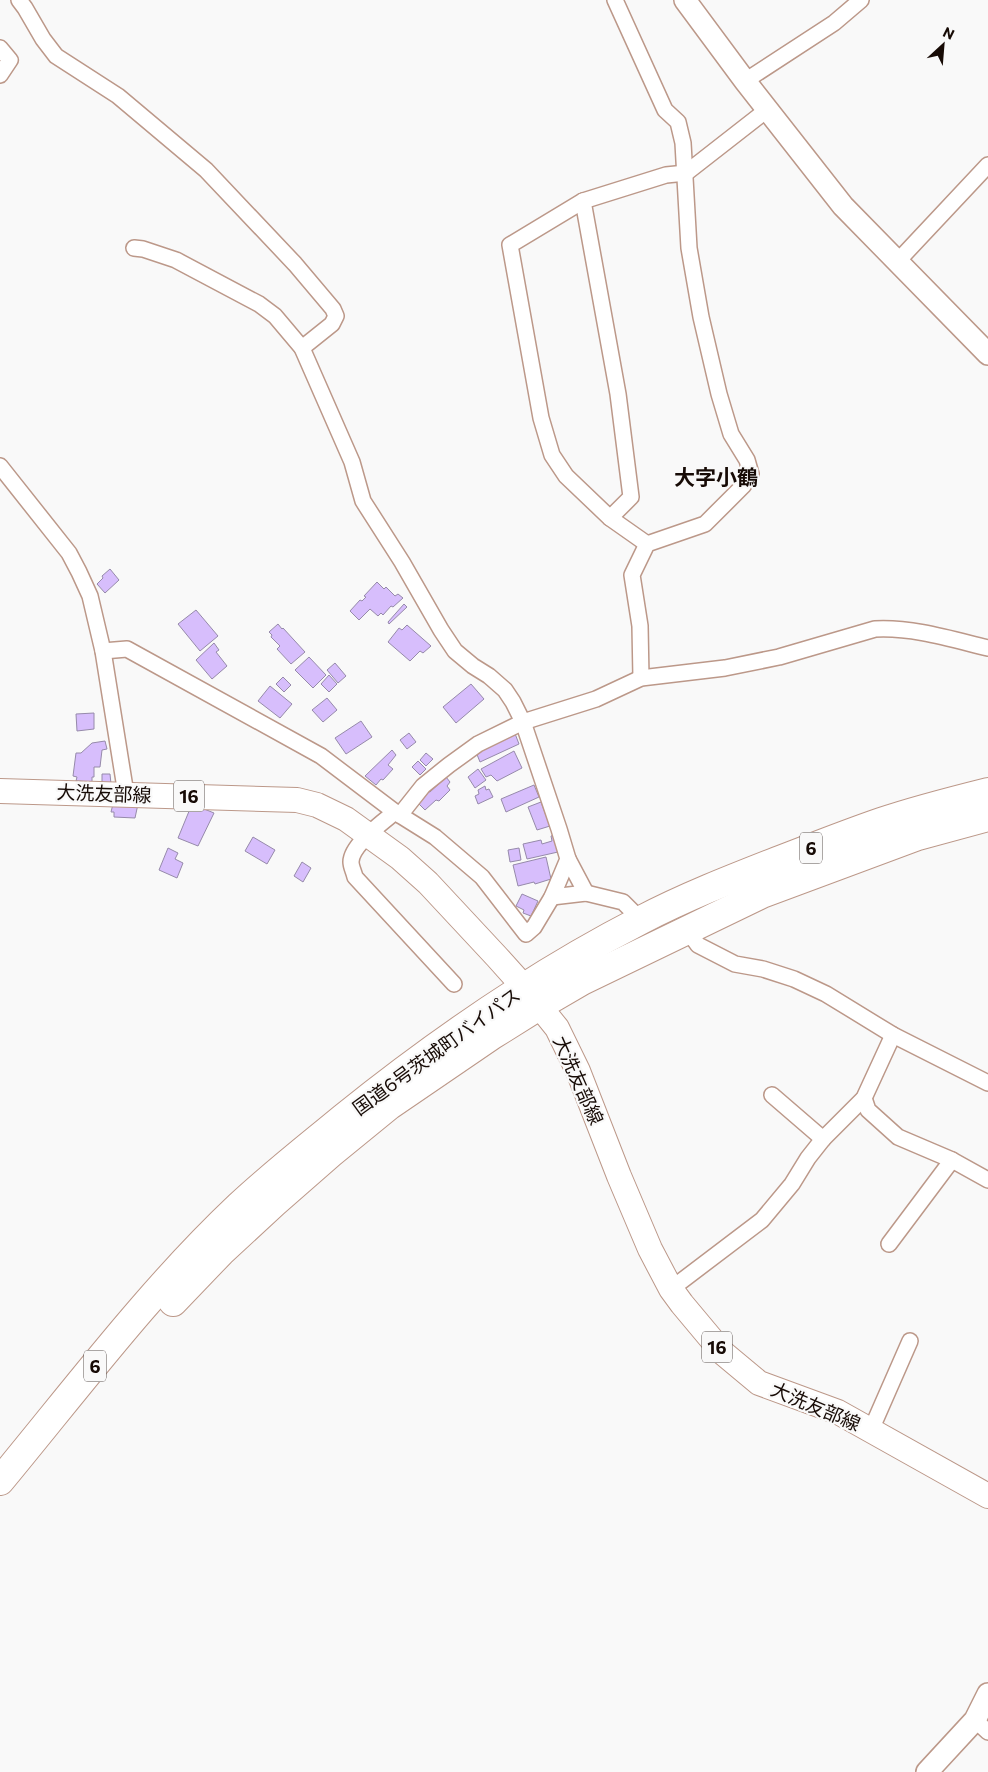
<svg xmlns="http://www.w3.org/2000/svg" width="988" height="1772" viewBox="0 0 988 1772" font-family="Commissioner,'Noto Sans JP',sans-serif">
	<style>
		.building { fill: #d7befc; stroke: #968aaa }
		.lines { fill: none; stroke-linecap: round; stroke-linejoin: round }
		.street-casing { stroke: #bc9889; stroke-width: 18 }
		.secondary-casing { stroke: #bc9889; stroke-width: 24 }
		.primary-casing { stroke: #bc9889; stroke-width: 26 }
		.highway-casing { stroke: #bc9889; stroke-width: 30 }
		.street { stroke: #fff; stroke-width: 15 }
		.secondary { stroke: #fff; stroke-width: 21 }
		.primary { stroke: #fff; stroke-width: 24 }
		.highway { stroke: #fff; stroke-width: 28 }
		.labels { text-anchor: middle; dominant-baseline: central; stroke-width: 4.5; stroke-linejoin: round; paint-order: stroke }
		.shield { fill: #f9f9f9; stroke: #5b524f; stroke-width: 1 }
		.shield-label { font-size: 18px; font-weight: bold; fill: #170b06 }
		.street-label { font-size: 19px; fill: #170b06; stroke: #f9f9f9 }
		.quarter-label { font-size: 21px; font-weight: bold; fill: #170b06; stroke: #f9f9f9 }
	</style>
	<rect width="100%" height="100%" fill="#f9f9f9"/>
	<g class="building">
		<path d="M110,569l9,11 -14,13 -8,-9 6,-6 -1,-2z"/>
		<path d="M377,582l7,7 2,-2 9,9 3,-2 5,4 -10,9 -2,-1 -8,9 -2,-2 -3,3 -8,-7 -11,11 -9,-9 10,-11 2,1 4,-4 -2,-1z"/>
		<path d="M404,604l3,3 -18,17 -1,-2z"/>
		<path d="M196,610l22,26 -18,15 -22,-27z"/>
		<path d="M278,624l4,5 1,-1 22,24 -14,12 -14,-15 3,-3 -9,-9 1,-2 -3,-3z"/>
		<path d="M407,625l24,21 -8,7 -3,-2 -10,10 -22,-19 11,-14 3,2z"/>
		<path d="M214,643l5,7 -3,2 11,14 -15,13 -16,-19z"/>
		<path d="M309,657l17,18 -13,13 -18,-18z"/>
		<path d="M335,663l11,13 -8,7 -11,-13z"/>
		<path d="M329,675l8,9 -8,8 -8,-8z"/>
		<path d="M283,677l8,8 -7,7 -8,-8z"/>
		<path d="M471,684l13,15 -28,24 -13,-16z"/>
		<path d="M270,686l22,18 -12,14 -22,-17z"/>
		<path d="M327,698l10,12 -14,12 -11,-12z"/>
		<path d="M94,713v16l-17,2 -1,-17z"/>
		<path d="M361,721l11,16 -26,17 -11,-16z"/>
		<path d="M514,731l5,13 -39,18 -4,-10z"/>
		<path d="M409,733l7,9 -9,7 -7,-9z"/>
		<path d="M105,741l2,8 -5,1 -2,17h-6v10h-2v5l-16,-1 1,-4 -4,-1 3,-23h5l11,-10z"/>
		<path d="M392,750l4,5 -8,10 5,4 -10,11 -2,-1 -5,6 -11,-9z"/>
		<path d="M514,751l8,17 -25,13 -6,-6 -5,2 -5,-8z"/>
		<path d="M426,753l7,6 -7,7 -6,-6z"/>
		<path d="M418,761l8,8 -6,6 -8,-8z"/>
		<path d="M478,769l8,11 -11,8 -7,-11z"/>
		<path d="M102,774h8l1,10 -9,1z"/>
		<path d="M446,777l4,5 -3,4 3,4 -11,11 -3,-1 -11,10 -8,-8 10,-11 3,1z"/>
		<path d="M534,785l5,12 -33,15 -5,-13z"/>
		<path d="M485,786l1,4 3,-1 4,8 -15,7 -3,-8 4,-2 -1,-4z"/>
		<path d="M541,802l9,24 -13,4 -9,-23z"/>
		<path d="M113,804h25l-3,14 -21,-1v-5h-3z"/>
		<path d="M192,804l22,9 -16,33 -20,-8z"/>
		<path d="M554,835l4,17 -31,7 -4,-15 18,-4 1,4 10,-3 -1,-5z"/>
		<path d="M253,837l22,13 -8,14 -22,-13z"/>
		<path d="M168,848l10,5 -3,6 8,4 -6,15 -18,-8z"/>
		<path d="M519,848l2,12 -11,2 -2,-12z"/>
		<path d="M546,857l5,22 -16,5 -1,-2 -16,4 -5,-21z"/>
		<path d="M302,862l9,6 -8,14 -9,-6z"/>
		<path d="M522,894l16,7 -7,15 -8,-3 1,-3 -8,-4z"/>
	</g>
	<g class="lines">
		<g class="street-casing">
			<g id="street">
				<path d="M19,0l6,8 18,31 13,17 62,40 88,74 89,94 38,45 3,7 -4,8 -30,24"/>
				<path d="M615,0l50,110 13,12 5,21 6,105 12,69 18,77 12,40 16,26 4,14 -8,12 -38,38 -58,20 -15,31 8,51 1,52"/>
				<path d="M0,48l10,12 -10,15"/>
				<path d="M745,81l89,-58 27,-23"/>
				<path d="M583,201l35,193 13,103 -21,21"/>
				<path d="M897,262l91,-97"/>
				<path d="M0,466l69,87 10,19 11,24 13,55 23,143"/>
				<path d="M647,544l-37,-26 -44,-42 -14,-21 -11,-37 -31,-173 73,-44 83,-26 20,-2 82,-64"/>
				<path d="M103,651l24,-2 194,107 74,56 40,25 47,40 44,57 8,-7 18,-30 16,-38 -9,-30 -36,-107 -10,-20 -8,-12 -16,-14 -16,-10 -18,-15 -14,-21 -39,-68 -39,-61 -11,-39 -50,-114 -27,-32 -16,-12 -83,-44 -33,-11 -9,-1"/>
				<path d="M395,812c-12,10 -44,33 -44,50 0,5 3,10 4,15l99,107"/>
				<path d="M400,815l23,-29 26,-21 29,-21 45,-22 73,-23 45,-21 84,-10 54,-11 96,-28c38,-2 76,10 113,19"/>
				<path d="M568,859l18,34"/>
				<path d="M552,897l34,-4 37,9 18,18"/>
				<path d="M687,930l11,15 37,19 28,5 31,10 32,15 67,41 95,48"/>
				<path d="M772,1095l51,44"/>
				<path d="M864,1098l4,12 30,27 54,23 36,20"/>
				<path d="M889,1244l63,-84"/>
				<path d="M671,1289l91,-69 30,-36 16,-26 15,-19 41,-41 29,-63"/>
				<path d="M871,1430l39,-89"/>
				<path d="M975,1720l13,12"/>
			</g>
		</g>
		<g class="secondary-casing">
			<g id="secondary">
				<path d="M685,0l60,81 98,125 145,148"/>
				<path d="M927,1772l48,-52 13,-26"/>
			</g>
		</g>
		<g class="primary-casing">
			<path id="primary" d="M0,791l297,9 20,5 29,14 54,39 28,25 69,74 27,30 33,41 21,43 41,105 31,73 21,40 11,15 41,49 36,30 79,29 150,84"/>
		</g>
		<g class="highway-casing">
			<g id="highway">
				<path d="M173,1302l48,-50 53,-49 56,-49 60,-49 101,-69 48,-30 43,-25 180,-87 156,-58 70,-19"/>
				<path d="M0,1481c77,-93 151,-192 239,-275 33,-31 69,-59 104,-88 93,-75 191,-143 298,-198 44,-23 90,-41 136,-59 34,-13 69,-27 104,-39 35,-12 71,-21 107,-30"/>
			</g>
		</g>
		<use href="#street" class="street"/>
		<use href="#secondary" class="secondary"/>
		<use href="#primary" class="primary"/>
		<use href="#highway" class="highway"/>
	</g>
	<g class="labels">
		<g class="shield">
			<rect x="174" y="780.5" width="30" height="31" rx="4"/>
			<rect x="800" y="832.5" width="22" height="31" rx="4"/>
			<rect x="702" y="1331.5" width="30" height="31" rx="4"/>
			<rect x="84" y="1350.5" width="22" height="31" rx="4"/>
		</g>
		<g class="shield-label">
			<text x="189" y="796">16</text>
			<text x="811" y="848">6</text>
			<text x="717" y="1347">16</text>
			<text x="95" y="1366">6</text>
		</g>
		<g class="street-label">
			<text transform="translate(104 793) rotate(2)">大洗友部線</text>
			<text transform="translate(436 1051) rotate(-36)">国道6号茨城町バイパス</text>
			<text transform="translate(579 1080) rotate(66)">大洗友部線</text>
			<text transform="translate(816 1406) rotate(23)">大洗友部線</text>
		</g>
		<g class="quarter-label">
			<text x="716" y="476">大字小鶴</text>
		</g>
	</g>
	<g transform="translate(943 45) rotate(26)" stroke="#f9f9f9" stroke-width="4" paint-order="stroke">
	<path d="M0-4L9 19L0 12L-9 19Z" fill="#170b06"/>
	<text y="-8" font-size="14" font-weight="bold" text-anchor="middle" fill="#170b06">N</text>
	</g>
</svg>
